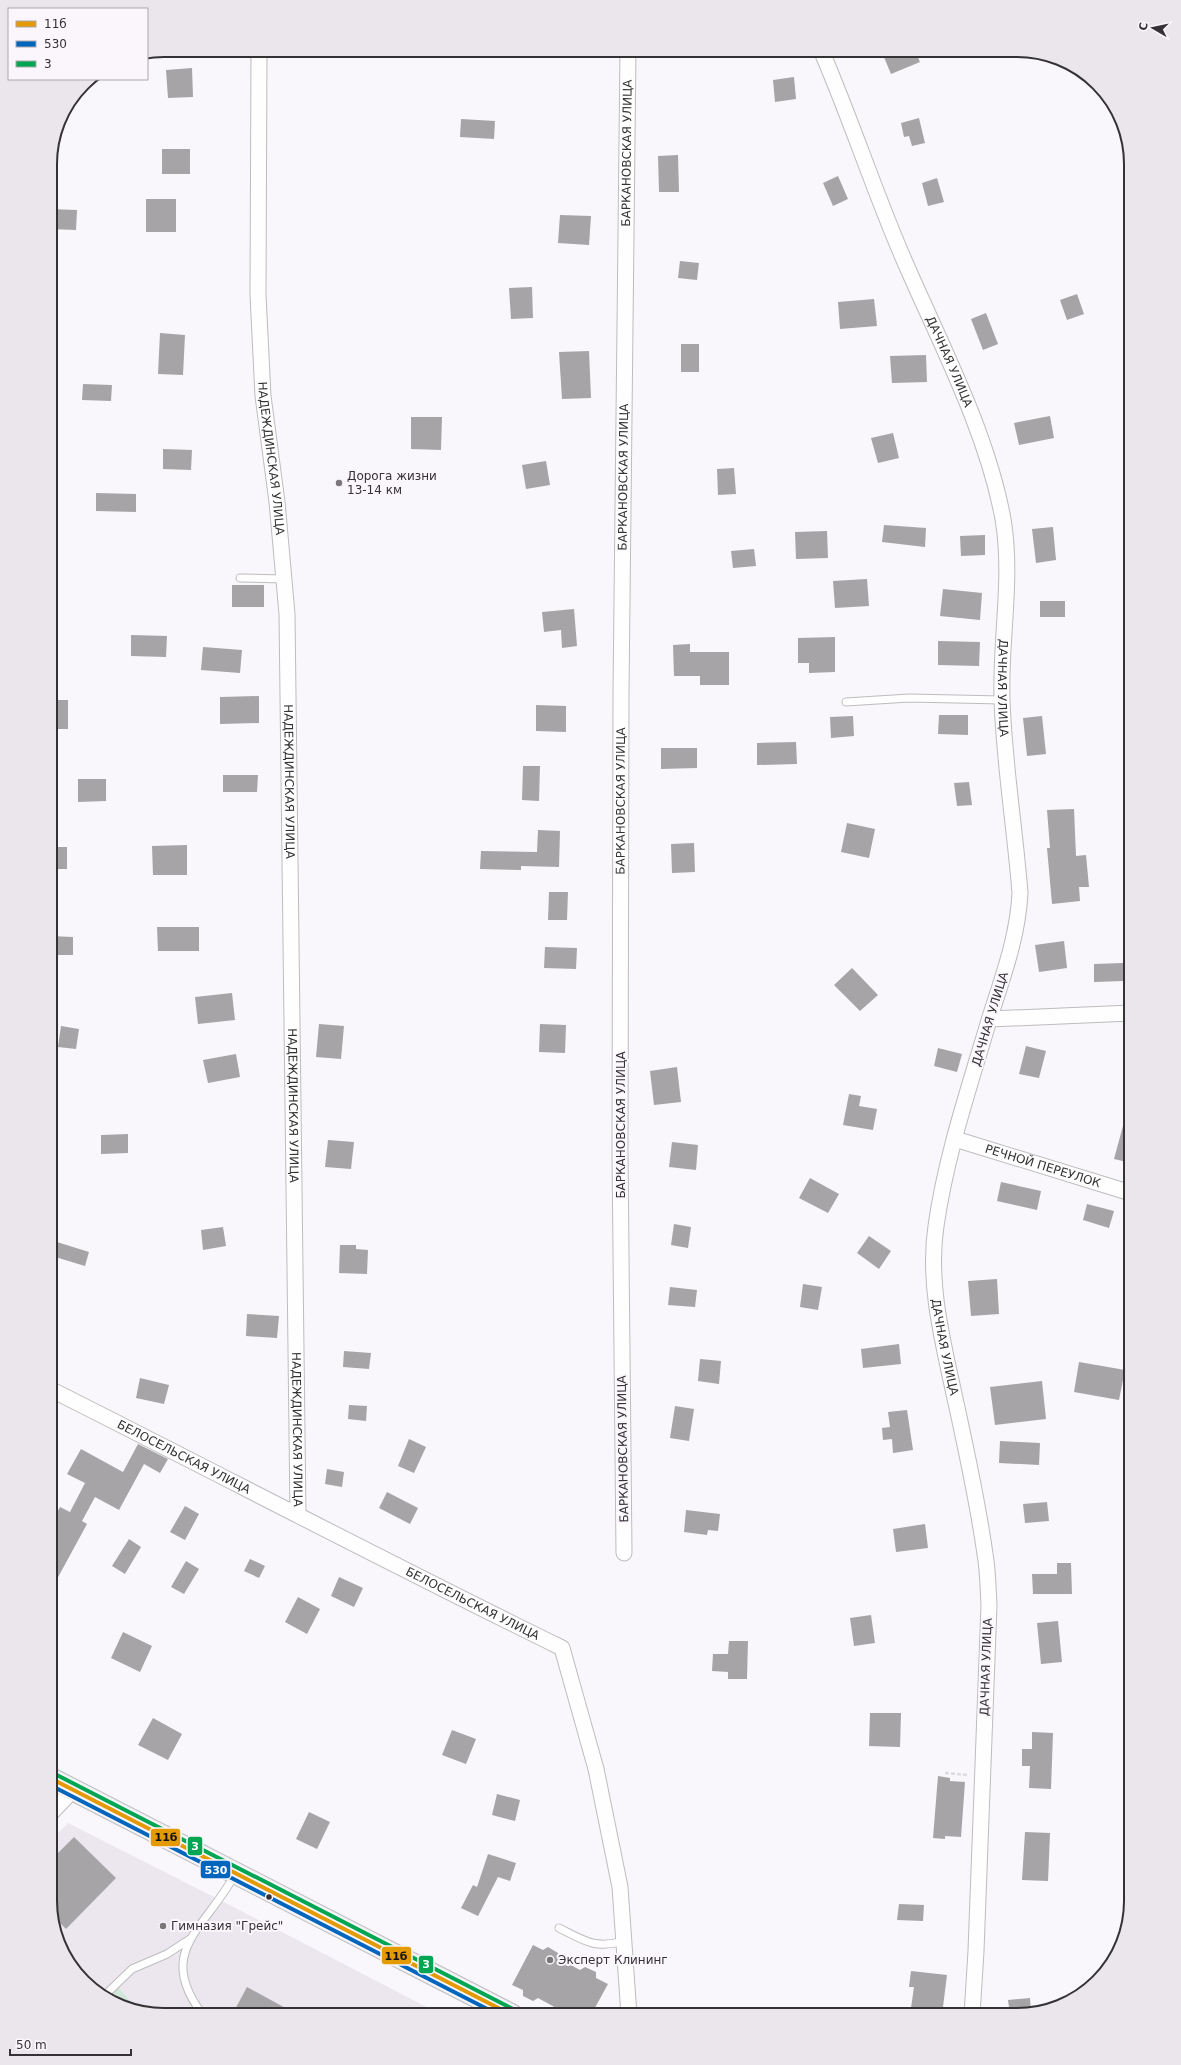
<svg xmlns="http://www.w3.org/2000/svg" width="1181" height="2065" viewBox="0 0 1181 2065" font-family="'DejaVu Sans',sans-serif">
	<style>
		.built { fill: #ece7ef }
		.green { fill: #d1e7d7 }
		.building { fill: #a6a4a6 }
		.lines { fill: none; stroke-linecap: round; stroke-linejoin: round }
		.lane-casing { stroke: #bdbcbe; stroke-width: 9 }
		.street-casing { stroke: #bdbcbe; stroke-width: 17 }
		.secondary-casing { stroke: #bdbcbe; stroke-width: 23 }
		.path { stroke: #dddcdd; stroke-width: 2.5; stroke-dasharray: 4 2; stroke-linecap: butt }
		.lane { stroke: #fefefe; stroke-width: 7 }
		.street { stroke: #fefefe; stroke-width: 15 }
		.secondary { stroke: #eef0f1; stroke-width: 21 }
		.bus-1-casing { stroke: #faf6fc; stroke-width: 7 }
		.bus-2-casing { stroke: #faf6fc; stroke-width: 7 }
		.bus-3-casing { stroke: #faf6fc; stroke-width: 7 }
		.bus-1 { stroke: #e49a05; stroke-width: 4 }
		.bus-2 { stroke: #0065bd; stroke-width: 4 }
		.bus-3 { stroke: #00a651; stroke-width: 4 }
		.poi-dot { fill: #79777a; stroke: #faf6fc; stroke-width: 1.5 }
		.bus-dot { fill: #343235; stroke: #faf6fc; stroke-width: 1.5 }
		.labels { text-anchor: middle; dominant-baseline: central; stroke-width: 4; stroke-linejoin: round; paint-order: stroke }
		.street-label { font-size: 12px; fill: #343235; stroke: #faf6fc }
		.poi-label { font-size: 12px; fill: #343235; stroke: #faf6fc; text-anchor: start }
		.rim { fill: none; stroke: #343235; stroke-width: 2 }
		.line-badge { stroke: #faf6fc; stroke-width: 1.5 }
		.badge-label { font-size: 11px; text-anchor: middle; font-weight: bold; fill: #fff }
		.pale-badge-label { font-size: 11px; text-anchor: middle; font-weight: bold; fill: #111 }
	</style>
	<rect width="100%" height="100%" fill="#f9f7fb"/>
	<path class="built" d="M68,1823l152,77 222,115h-286l-55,-19 -39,-45 -12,-50v-60z"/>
	<path class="green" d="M118,1987l17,20 -30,-9z"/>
	<g class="building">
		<path d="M881,50h34l5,12 -29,12z"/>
		<path d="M192,68l1,29 -25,1 -2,-28z"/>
		<path d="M794,77l2,22 -21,3 -2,-22z"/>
		<path d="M919,118l6,25 -13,3 -3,-10 -5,1 -3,-14z"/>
		<path d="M461,119l34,2 -1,18 -34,-2z"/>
		<rect x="162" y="149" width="28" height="25"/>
		<path d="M678,155l1,37h-20l-1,-36z"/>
		<path d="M838,176l10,23 -15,7 -10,-23z"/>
		<path d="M937,178l7,24 -16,4 -6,-23z"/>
		<rect x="146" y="199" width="30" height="33"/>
		<path d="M50,209l27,1 -1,20 -26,-1z"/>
		<path d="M560,215l31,1 -2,29 -31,-2z"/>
		<path d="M680,261l19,2 -2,17 -19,-2z"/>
		<path d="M532,287l1,31 -22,1 -2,-31z"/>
		<path d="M1077,294l7,20 -17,6 -7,-20z"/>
		<path d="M874,299l3,27 -37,3 -2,-27z"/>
		<path d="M986,313l12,31 -15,6 -12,-31z"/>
		<path d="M160,333l25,2 -2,40 -25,-1z"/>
		<rect x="681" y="344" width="18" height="28"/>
		<path d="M589,351l2,47 -29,1 -3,-47z"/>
		<path d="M926,355l1,27 -35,1 -2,-27z"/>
		<path d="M83,384l29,1 -1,16 -29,-1z"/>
		<path d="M1050,416l4,22 -35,7 -5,-22z"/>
		<path d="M411,417h31l-1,33 -30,-1z"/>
		<path d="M893,433l6,25 -21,5 -7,-25z"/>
		<path d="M163,449l29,1 -1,20 -28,-1z"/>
		<path d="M546,461l4,24 -24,4 -4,-24z"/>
		<path d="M734,468l2,26 -18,1 -1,-26z"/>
		<path d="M96,493l40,1v18l-40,-1z"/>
		<path d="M884,525l42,3 -1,19 -43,-5z"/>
		<path d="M1053,527l3,33 -20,3 -4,-34z"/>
		<path d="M827,531l1,27 -32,1 -1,-27z"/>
		<path d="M985,535v20l-24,1 -1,-20z"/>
		<path d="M754,549l2,17 -23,2 -2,-17z"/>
		<path d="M867,579l2,27 -34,2 -2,-27z"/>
		<rect x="232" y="585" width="32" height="22"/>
		<path d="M943,589l39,4 -2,27 -40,-4z"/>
		<rect x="1040" y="601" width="25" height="16"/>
		<path d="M574,609l3,37 -15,2 -1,-18 -17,2 -2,-20z"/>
		<path d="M131,635l36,1 -1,21 -35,-1z"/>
		<path d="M835,637v35l-26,1v-10h-11v-25z"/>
		<path d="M938,641l42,1 -1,24 -41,-1z"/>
		<path d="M690,644v8h39v33h-29v-9h-26l-1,-31z"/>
		<path d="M203,647l39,3 -2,23 -39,-3z"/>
		<path d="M259,696v27l-39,1v-27z"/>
		<rect x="50" y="700" width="18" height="29"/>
		<path d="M536,705l30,1v26l-30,-1z"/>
		<path d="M939,715h29v20l-30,-1z"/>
		<path d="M853,716l1,20 -23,2 -1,-21z"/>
		<path d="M1042,716l4,38 -19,2 -4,-38z"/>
		<path d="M796,742l1,22 -40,1v-22z"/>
		<path d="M661,748h36v20l-36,1z"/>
		<path d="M523,766h17l-1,35 -17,-1z"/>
		<path d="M223,775h35l-1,17h-34z"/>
		<path d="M78,779h28v22l-28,1z"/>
		<path d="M969,782l3,23 -15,1 -3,-23z"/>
		<path d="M1074,809l2,47 10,-1 3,32h-10l1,14 -28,3 -5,-56h3l-3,-38z"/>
		<path d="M847,823l28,6 -6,29 -28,-6z"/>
		<path d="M538,830l22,1 -1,36 -38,-1v4l-41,-1 1,-18 56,1z"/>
		<path d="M694,843l1,29 -23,1 -1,-29z"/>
		<path d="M187,845v30h-34l-1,-29z"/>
		<rect x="50" y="847" width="17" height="22"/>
		<path d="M549,892h19l-1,28h-19z"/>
		<path d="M157,927h42v24h-41z"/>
		<path d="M50,936l23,1v18h-23z"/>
		<path d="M1064,941l3,27 -28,4 -4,-27z"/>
		<path d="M545,947l32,1 -1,21 -32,-1z"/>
		<path d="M1123,963l1,18 -30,1v-18z"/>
		<path d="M852,968l26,27 -18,16 -26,-26z"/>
		<path d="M232,993l3,27 -37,4 -3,-27z"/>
		<path d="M319,1024l25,2 -3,33 -25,-2z"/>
		<path d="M540,1024l26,1 -1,28 -26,-1z"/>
		<path d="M61,1026l18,3 -3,20 -18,-2z"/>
		<path d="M1026,1046l20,5 -7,27 -20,-4z"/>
		<path d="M938,1048l24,6 -5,18 -23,-6z"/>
		<path d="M236,1054l4,23 -32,6 -5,-23z"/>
		<path d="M677,1067l4,35 -27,3 -4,-34z"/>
		<path d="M849,1094l12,2 -2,10 18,3 -4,21 -30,-5z"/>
		<path d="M1127,1111h4v52l-17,-4z"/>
		<path d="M128,1134v19l-27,1v-19z"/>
		<path d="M328,1140l26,2 -3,27 -26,-2z"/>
		<path d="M672,1142l26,3 -2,25 -27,-3z"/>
		<path d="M810,1178l29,16 -11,19 -29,-15z"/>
		<path d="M1001,1182l40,9 -4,19 -40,-9z"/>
		<path d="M1087,1204l27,7 -5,17 -26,-8z"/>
		<path d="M674,1224l17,3 -3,21 -17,-3z"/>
		<path d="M223,1227l3,19 -23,4 -2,-20z"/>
		<path d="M869,1236l22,15 -12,18 -22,-16z"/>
		<path d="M57,1242l32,10 -4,14 -33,-10z"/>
		<path d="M340,1245h16v4l12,1 -1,24 -28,-1z"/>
		<path d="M997,1279l2,35 -28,2 -3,-35z"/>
		<path d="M803,1284l19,3 -4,23 -18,-3z"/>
		<path d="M670,1287l27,3 -2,17 -27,-2z"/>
		<path d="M247,1314l32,2 -2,22 -31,-2z"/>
		<path d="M899,1344l2,20 -38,4 -2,-19z"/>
		<path d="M344,1351l27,2 -2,16 -26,-2z"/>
		<path d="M700,1359l21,2 -2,23 -21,-3z"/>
		<path d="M1079,1362l46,8 -6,30 -45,-8z"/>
		<path d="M140,1378l29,7 -5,19 -28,-6z"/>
		<path d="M1042,1381l4,38 -51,6 -5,-38z"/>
		<path d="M349,1405l18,1 -1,15 -18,-2z"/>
		<path d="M675,1406l19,3 -5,32 -19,-3z"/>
		<path d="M907,1410l6,40 -20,3 -1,-14 -9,1 -1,-12 8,-1 -2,-15z"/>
		<path d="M409,1439l17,8 -12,26 -16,-7z"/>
		<path d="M1000,1441l40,2 -1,22 -40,-2z"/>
		<path d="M138,1444l30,15 -8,14 -16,-9 -25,46 -24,-13 -13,24 5,3 -37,68v-67l10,-18 10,5 15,-29 -18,-9 14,-25 42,23z"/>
		<path d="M327,1469l17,3 -2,15 -17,-3z"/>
		<path d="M387,1492l31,16 -8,16 -31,-16z"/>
		<path d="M1047,1502l2,19 -24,2 -2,-19z"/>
		<path d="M185,1506l14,8 -14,26 -15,-8z"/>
		<path d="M686,1510l34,4 -2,17 -10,-1 -1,5 -23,-3z"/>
		<path d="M925,1524l3,24 -32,4 -3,-23z"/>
		<path d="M129,1539l12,8 -16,27 -13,-8z"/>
		<path d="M250,1559l15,7 -6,12 -15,-7z"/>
		<path d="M186,1561l13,8 -15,25 -13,-7z"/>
		<path d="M1057,1563h14l1,31h-39l-1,-20h25z"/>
		<path d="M339,1577l24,11 -9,19 -23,-11z"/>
		<path d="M298,1597l22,12 -13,25 -22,-12z"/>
		<path d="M871,1615l4,28 -21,3 -4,-28z"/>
		<path d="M1058,1621l4,41 -21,2 -4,-41z"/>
		<path d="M123,1632l29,14 -12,26 -29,-14z"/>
		<path d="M729,1641h19l-1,38h-19v-7l-16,-1 1,-17h15z"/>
		<path d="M870,1713h31l-1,34 -31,-1z"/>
		<path d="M153,1718l29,16 -14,26 -30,-15z"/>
		<path d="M452,1730l24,9 -10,25 -24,-9z"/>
		<path d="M1032,1732l21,1 -2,56 -22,-1 1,-22h-8v-17h10z"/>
		<path d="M938,1776l12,2v3l15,1 -4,55 -16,-1v3l-12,-1z"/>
		<path d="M497,1794l23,6 -5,21 -23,-6z"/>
		<path d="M309,1812l21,10 -13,27 -21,-10z"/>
		<path d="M1025,1832l25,1 -2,48 -26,-1z"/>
		<path d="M74,1837l42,41 -50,51 -12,-12 -4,-16v-40z"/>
		<path d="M488,1854l28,9 -6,18 -12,-4 -20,39 -17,-8 12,-23 4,2z"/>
		<path d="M899,1904l25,1 -1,16 -26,-1z"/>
		<path d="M533,1945l10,5 5,-3 10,6v5l22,12 5,-3 11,5v6l12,6 -17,31h-31v-5l-22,-12 -5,3 -10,-5v-6l-11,-5z"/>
		<path d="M911,1971l36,4 -5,40h-32l4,-28h-5z"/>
		<path d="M247,1987l51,28h-66z"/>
		<path d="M1030,1998l1,14 -21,3 -2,-15z"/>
	</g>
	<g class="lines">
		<g class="lane-casing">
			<g id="lane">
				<path d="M240,578l44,1"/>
				<path d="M846,702l63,-4 93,2"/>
				<path d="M559,1928c26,13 35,21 65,13"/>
				<path d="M103,1997l29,-28 35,-15 23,-15"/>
				<path d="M203,2015c-49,-64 3,-86 32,-141"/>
			</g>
		</g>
		<g class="street-casing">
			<g id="street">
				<path id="s1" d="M259,50l-1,245 5,101 14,106 10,112 11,900"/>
				<path id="s2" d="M821,50c30,69 53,141 83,210 35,81 83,171 99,259 10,59 -3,121 -1,180 2,65 13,129 18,194 -2,43 -17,83 -30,124 -20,68 -44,138 -54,209 -9,59 8,120 20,177 11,50 22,101 29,151 3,17 3,34 4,51l-13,346 -4,64"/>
				<path d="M990,1019l141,-6"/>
				<path id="s3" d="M955,1139l176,54"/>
				<path id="s4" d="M50,1389c171,86 340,175 512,259l34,121 24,118 9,128"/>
				<path id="s5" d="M624,1553l-4,-401 1,-459 7,-643"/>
				<path d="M50,1814l23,-24"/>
			</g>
		</g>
		<g class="secondary-casing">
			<path id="secondary" d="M50,1778l462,237"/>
		</g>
		<path class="path" d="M945,1773l23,2"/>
		<use href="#lane" class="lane"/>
		<use href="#street" class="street"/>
		<use href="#secondary" class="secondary"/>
		<g class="bus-1-casing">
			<path id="bus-1" d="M50,1778l462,237"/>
		</g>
		<g class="bus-2-casing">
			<path id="bus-2" d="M50,1785l449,230"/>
		</g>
		<g class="bus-3-casing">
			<path id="bus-3" d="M53,1773l462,237"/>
		</g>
		<use href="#bus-1" class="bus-1"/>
		<use href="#bus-2" class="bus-2"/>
		<use href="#bus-3" class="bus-3"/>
	</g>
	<g class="poi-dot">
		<circle cx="339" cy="483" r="4"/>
		<circle cx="163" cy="1926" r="4"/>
		<circle cx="550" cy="1960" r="4"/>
	</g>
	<circle class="bus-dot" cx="269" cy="1897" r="3.5"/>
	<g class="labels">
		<g class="street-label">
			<text stroke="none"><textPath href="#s5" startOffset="1400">БАРКАНОВСКАЯ УЛИЦА</textPath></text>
			<text stroke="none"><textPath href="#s2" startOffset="337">ДАЧНАЯ УЛИЦА</textPath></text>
			<text stroke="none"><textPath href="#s1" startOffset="409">НАДЕЖДИНСКАЯ УЛИЦА</textPath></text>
			<text stroke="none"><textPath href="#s5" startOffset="1076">БАРКАНОВСКАЯ УЛИЦА</textPath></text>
			<text stroke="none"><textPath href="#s2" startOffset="673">ДАЧНАЯ УЛИЦА</textPath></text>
			<text stroke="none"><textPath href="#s1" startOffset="733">НАДЕЖДИНСКАЯ УЛИЦА</textPath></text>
			<text stroke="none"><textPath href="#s5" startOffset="752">БАРКАНОВСКАЯ УЛИЦА</textPath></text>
			<text transform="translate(990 1019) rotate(-73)">ДАЧНАЯ УЛИЦА</text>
			<text stroke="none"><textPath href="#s1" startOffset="1057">НАДЕЖДИНСКАЯ УЛИЦА</textPath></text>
			<text transform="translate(621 1125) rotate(-90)">БАРКАНОВСКАЯ УЛИЦА</text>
			<text stroke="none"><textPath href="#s3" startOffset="92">РЕЧНОЙ ПЕРЕУЛОК</textPath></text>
			<text stroke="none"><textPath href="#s2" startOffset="1345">ДАЧНАЯ УЛИЦА</textPath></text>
			<text stroke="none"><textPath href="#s1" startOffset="1381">НАДЕЖДИНСКАЯ УЛИЦА</textPath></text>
			<text transform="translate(623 1449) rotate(-91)">БАРКАНОВСКАЯ УЛИЦА</text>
			<text stroke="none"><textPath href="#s4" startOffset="150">БЕЛОСЕЛЬСКАЯ УЛИЦА</textPath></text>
			<text stroke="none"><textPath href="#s4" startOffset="474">БЕЛОСЕЛЬСКАЯ УЛИЦА</textPath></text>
			<text transform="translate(986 1667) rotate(-88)">ДАЧНАЯ УЛИЦА</text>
		</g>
		<g class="poi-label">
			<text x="347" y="476">Дорога жизни<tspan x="347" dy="14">13-14 км</tspan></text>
			<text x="171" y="1926">Гимназия "Грейс"</text>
			<text x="558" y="1960">Эксперт Клининг</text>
		</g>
	</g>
	<path d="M0 0H1181V2065H0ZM164 57H1017A107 107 0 0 1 1124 164V1901A107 107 0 0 1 1017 2008H164A107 107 0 0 1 57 1901V164A107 107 0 0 1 164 57Z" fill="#eae6ec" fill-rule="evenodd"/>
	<path class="rim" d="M164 57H1017A107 107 0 0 1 1124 164V1901A107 107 0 0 1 1017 2008H164A107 107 0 0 1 57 1901V164A107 107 0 0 1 164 57Z"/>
	<g class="line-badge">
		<rect x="150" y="1828" width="31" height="19" rx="4" fill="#e49a05"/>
		<rect x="187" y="1836" width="16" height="20" rx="4" fill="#00a651"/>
		<rect x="200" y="1860" width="31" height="19" rx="4" fill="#0065bd"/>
		<rect x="381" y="1946" width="31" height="19" rx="4" fill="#e49a05"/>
		<rect x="418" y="1955" width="16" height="19" rx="4" fill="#00a651"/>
	</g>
	<g class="badge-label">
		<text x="195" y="1850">3</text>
		<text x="216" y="1874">530</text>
		<text x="426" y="1968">3</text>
	</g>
	<g class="pale-badge-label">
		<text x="166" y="1841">11б</text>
		<text x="396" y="1960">11б</text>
	</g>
	<rect x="8" y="8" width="140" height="72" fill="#faf6fc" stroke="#aba8ac"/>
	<rect x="16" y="21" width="20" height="6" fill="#e49a05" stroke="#aba8ac"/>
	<text x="44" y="28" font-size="12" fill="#343235">11б</text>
	<rect x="16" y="41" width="20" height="6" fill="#0065bd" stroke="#aba8ac"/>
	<text x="44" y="48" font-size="12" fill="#343235">530</text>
	<rect x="16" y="61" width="20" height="6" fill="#00a651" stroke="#aba8ac"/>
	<text x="44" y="68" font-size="12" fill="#343235">3</text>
	<g transform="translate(1153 28) rotate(279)" stroke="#faf6fc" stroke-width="3" paint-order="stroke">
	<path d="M0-3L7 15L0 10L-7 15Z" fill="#343235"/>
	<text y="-6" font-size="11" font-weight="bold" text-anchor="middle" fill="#343235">С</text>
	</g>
	<path d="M10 2049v6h121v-6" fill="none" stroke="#343235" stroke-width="2"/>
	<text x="16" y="2049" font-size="12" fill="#343235" stroke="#faf6fc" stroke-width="3" paint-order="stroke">50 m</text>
</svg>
